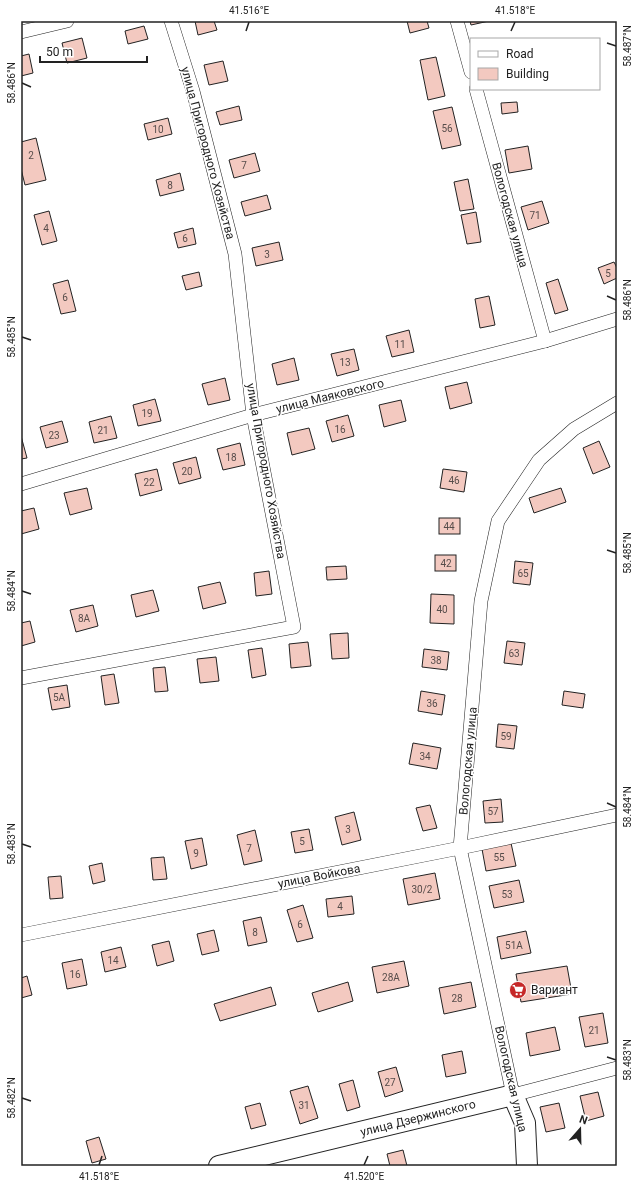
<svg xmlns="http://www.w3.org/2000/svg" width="638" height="1187" viewBox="0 0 638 1187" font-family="Roboto,sans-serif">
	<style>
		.building { fill: #f3c9c0; stroke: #222 }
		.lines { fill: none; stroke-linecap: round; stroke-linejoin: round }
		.street-casing { stroke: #222; stroke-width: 14 }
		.primary-casing { stroke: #222; stroke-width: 22 }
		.street { stroke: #fff; stroke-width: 13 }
		.primary { stroke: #fff; stroke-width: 20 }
		.ticks { fill: none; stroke: #222; stroke-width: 1.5 }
		.labels { text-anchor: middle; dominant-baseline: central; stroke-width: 3; stroke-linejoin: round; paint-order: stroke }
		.number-label { font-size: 10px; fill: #564c4a }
		.street-label { font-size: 12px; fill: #222; stroke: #fff }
		.poi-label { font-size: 12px; fill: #222; stroke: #fff; text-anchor: start }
		.neatline { fill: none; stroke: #222; stroke-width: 1.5 }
		.ticks-label { font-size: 10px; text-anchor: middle; fill: #222 }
	</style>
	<rect width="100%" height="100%" fill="#fff"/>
	<g class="building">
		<path d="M195,21h19l3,9 -19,5z"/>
		<path d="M407,21h20l2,7 -19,5z"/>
		<path d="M470,21h19l-18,4z"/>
		<path d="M144,26l4,13 -20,5 -3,-13z"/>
		<path d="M82,38l5,20 -20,5 -5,-20z"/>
		<path d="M29,54l4,19 -12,3v-20z"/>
		<path d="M436,57l9,39 -17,4 -8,-40z"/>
		<path d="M223,61l5,20 -19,4 -5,-20z"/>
		<path d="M517,102l1,10 -16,2 -1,-11z"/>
		<path d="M239,106l3,14 -22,5 -4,-13z"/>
		<path d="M452,107l9,38 -19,4 -9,-38z"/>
		<path d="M168,118l4,16 -24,6 -4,-16z"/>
		<path d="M36,138l10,42 -21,5 -4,-16v-27z"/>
		<path d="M528,146l4,23 -23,4 -4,-23z"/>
		<path d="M255,153l5,18 -26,7 -5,-18z"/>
		<path d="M180,173l4,17 -24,6 -4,-16z"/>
		<path d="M468,179l6,30 -14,2 -6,-29z"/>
		<path d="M267,195l4,14 -26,7 -4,-14z"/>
		<path d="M542,201l7,22 -21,7 -7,-23z"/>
		<path d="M49,211l8,30 -15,4 -8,-30z"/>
		<path d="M476,212l5,30 -14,2 -6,-29z"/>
		<path d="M193,228l3,16 -18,4 -4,-15z"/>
		<path d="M279,242l4,18 -27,6 -4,-18z"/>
		<path d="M614,262l3,6v10l-13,6 -6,-16z"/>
		<path d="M199,272l3,14 -16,4 -4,-14z"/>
		<path d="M558,279l10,31 -13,4 -9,-31z"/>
		<path d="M68,280l8,31 -15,3 -8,-30z"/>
		<path d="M489,296l6,29 -15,3 -5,-29z"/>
		<path d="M409,330l5,22 -22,5 -6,-21z"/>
		<path d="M354,349l5,21 -22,6 -6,-22z"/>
		<path d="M294,358l5,22 -22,5 -5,-21z"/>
		<path d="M225,378l5,22 -22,5 -6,-21z"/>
		<path d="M467,382l5,21 -22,6 -5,-22z"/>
		<path d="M155,399l6,22 -23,5 -5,-21z"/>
		<path d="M401,400l5,21 -22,6 -5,-22z"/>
		<path d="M348,415l6,21 -22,6 -6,-21z"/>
		<path d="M111,416l6,22 -23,5 -5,-21z"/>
		<path d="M62,421l6,21 -22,6 -6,-21z"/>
		<path d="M309,428l6,21 -23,6 -5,-22z"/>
		<path d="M21,436l6,22 -6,1z"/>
		<path d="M599,441l11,26 -17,7 -10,-26z"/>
		<path d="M240,443l5,22 -22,5 -6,-21z"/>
		<path d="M196,457l5,21 -22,6 -6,-21z"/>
		<path d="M157,469l5,21 -22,6 -5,-22z"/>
		<path d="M443,469l24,3 -3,20 -24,-4z"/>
		<path d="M87,488l5,21 -22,6 -6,-22z"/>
		<path d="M561,488l5,14 -32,11 -5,-15z"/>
		<path d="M34,508l5,21 -18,5v-23z"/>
		<rect x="439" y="518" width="21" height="16"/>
		<rect x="435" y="555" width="21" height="16"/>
		<path d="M515,561l18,2 -3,22 -17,-2z"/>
		<path d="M346,566l1,13 -20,1 -1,-13z"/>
		<path d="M269,571l3,23 -16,2 -2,-23z"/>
		<path d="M220,582l6,21 -23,6 -5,-22z"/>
		<path d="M153,590l6,21 -23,6 -5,-22z"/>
		<path d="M431,594l23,1v29l-24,-1z"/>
		<path d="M93,605l5,21 -22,6 -6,-22z"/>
		<path d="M30,621l5,21 -14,4v-23z"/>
		<path d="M348,633l1,25 -17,1 -2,-25z"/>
		<path d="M507,641l18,2 -3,22 -18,-2z"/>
		<path d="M308,642l3,24 -20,2 -2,-24z"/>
		<path d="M262,648l4,27 -14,3 -4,-28z"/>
		<path d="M424,649l25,3 -2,18 -25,-3z"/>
		<path d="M216,657l3,24 -19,2 -3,-24z"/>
		<path d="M165,667l3,24 -13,1 -2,-24z"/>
		<path d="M114,674l5,29 -14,2 -4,-29z"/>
		<path d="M67,685l3,22 -18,3 -4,-22z"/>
		<path d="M421,691l24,4 -3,20 -24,-4z"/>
		<path d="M564,691l21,3 -2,14 -21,-3z"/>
		<path d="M498,724l19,2 -3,23 -18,-2z"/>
		<path d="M413,743l28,5 -4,21 -28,-5z"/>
		<path d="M501,799l2,23 -18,1 -2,-22z"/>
		<path d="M430,805l7,23 -14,3 -7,-23z"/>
		<path d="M354,812l7,28 -19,5 -7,-28z"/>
		<path d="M309,829l4,21 -18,3 -4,-21z"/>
		<path d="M255,830l7,31 -18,4 -7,-30z"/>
		<path d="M202,838l5,27 -16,4 -6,-28z"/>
		<path d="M511,843l5,23 -30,5 -4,-22z"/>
		<path d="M164,857l3,22 -14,1 -2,-22z"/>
		<path d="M102,863l3,18 -12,3 -4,-18z"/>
		<path d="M435,873l5,26 -32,6 -5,-26z"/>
		<path d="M61,876l2,22 -13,1 -2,-22z"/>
		<path d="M519,880l5,22 -30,6 -5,-22z"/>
		<path d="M352,896l2,18 -26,3 -2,-18z"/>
		<path d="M303,905l10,33 -16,4 -10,-32z"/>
		<path d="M261,917l6,25 -19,4 -5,-25z"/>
		<path d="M214,930l5,21 -17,4 -5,-21z"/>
		<path d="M526,931l5,22 -30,6 -4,-22z"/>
		<path d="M169,941l5,20 -17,5 -5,-21z"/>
		<path d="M121,947l5,20 -21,5 -4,-20z"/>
		<path d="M82,959l5,26 -20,4 -5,-26z"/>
		<path d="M404,961l5,25 -32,7 -5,-26z"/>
		<path d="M567,966l5,28 -51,8 -5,-28z"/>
		<path d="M27,976l5,19 -11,3v-20z"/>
		<path d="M348,982l5,19 -35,11 -6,-19z"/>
		<path d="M471,982l5,25 -32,7 -5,-26z"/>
		<path d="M271,987l5,18 -56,16 -6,-17z"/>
		<path d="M603,1013l5,30 -23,4 -6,-30z"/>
		<path d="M555,1027l5,23 -30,6 -4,-23z"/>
		<path d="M462,1051l4,22 -20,4 -4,-22z"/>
		<path d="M396,1067l7,24 -18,6 -7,-25z"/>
		<path d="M353,1080l7,27 -13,4 -8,-27z"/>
		<path d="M308,1086l10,32 -18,6 -10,-33z"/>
		<path d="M598,1092l6,24 -18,5 -6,-25z"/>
		<path d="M260,1103l6,22 -15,4 -6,-22z"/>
		<path d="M559,1103l6,25 -19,4 -6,-25z"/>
		<path d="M99,1137l7,22 -14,4 -6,-22z"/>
		<path d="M403,1150l4,16h-17l-3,-12z"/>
	</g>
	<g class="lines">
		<g class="street-casing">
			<g id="street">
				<path d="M457,21l14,51"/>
				<path d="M21,32l46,-11"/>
				<path d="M476,89l69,252"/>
				<path d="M617,403l-43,26 -35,31 -41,61 -17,80 -21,247 53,247 104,-27"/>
				<path d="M21,484l232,-69 292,-74 72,-22"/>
				<path d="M21,678l273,-51 -41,-212 -18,-161 -42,-163 -22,-70"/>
				<path d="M21,935l439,-87 157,-33"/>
			</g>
		</g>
		<g class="primary-casing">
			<path id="primary" d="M219,1166l294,-71 12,28 2,43"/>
		</g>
		<use href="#street" class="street"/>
		<use href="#primary" class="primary"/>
	</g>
	<path class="ticks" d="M246,31l3,-9M511,31l4,-9M607,43l9,3M22,83l9,4M607,296l9,4M22,337l9,3M607,550l9,3M22,591l9,3M607,803l9,4M22,844l9,3M607,1057l9,3M22,1098l9,3M99,1165l3,-9M364,1165l4,-9"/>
	<defs>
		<g id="supermarket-disc" transform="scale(0.9)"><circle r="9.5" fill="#c62828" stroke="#fff"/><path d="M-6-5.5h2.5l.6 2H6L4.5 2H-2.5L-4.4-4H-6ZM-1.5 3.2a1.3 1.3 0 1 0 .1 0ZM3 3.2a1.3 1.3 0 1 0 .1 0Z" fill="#fff"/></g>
	</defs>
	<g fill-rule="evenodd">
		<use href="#supermarket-disc" x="518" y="990"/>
	</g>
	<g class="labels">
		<g class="number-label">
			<text x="447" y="128">56</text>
			<text x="158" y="129">10</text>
			<text x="31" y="155">2</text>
			<text x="244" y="165">7</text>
			<text x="170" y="185">8</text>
			<text x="535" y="215">71</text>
			<text x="46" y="228">4</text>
			<text x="185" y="238">6</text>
			<text x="267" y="254">3</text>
			<text x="608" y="273">5</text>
			<text x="65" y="297">6</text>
			<text x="400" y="344">11</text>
			<text x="345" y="362">13</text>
			<text x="147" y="413">19</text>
			<text x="340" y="429">16</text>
			<text x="103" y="430">21</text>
			<text x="54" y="435">23</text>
			<text x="231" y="457">18</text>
			<text x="187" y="471">20</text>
			<text x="454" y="480">46</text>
			<text x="149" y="482">22</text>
			<text x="449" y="526">44</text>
			<text x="446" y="563">42</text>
			<text x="523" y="573">65</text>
			<text x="442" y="609">40</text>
			<text x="84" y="618">8А</text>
			<text x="514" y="653">63</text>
			<text x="436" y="660">38</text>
			<text x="59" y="697">5А</text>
			<text x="432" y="703">36</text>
			<text x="506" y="736">59</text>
			<text x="425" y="756">34</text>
			<text x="493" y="811">57</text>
			<text x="348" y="829">3</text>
			<text x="302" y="841">5</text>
			<text x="249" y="848">7</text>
			<text x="196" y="853">9</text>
			<text x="499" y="857">55</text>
			<text x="422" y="889">30/2</text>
			<text x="507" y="894">53</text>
			<text x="340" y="906">4</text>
			<text x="300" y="924">6</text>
			<text x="255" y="932">8</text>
			<text x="514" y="945">51А</text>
			<text x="113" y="960">14</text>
			<text x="75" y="974">16</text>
			<text x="391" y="977">28А</text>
			<text x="457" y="998">28</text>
			<text x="594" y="1030">21</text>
			<text x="390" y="1082">27</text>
			<text x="304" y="1105">31</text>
		</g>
		<g class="street-label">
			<text transform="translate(208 153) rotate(75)">улица Пригородного Хозяйства</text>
			<text transform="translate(510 215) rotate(75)">Вологодская улица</text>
			<text transform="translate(330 396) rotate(-14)">улица Маяковского</text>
			<text transform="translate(266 471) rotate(80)">улица Пригородного Хозяйства</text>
			<text transform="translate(468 761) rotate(-85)">Вологодская улица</text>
			<text transform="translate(319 876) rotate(-11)">улица Войкова</text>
			<text transform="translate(511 1079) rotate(77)">Вологодская улица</text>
			<text transform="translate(418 1118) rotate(-14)">улица Дзержинского</text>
		</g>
		<g class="poi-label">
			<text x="531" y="990">Вариант</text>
		</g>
	</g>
	<rect width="638" height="1187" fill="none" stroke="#ffffff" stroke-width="44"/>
	<rect x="470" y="38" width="130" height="52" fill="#ffffff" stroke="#a7a7a7"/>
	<rect x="478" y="51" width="20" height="6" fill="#ffffff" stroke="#a7a7a7"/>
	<text x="506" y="58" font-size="12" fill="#222222">Road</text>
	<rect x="478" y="68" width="20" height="12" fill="#f3c9c0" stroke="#a7a7a7"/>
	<text x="506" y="78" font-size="12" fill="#222222">Building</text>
	<g transform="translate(580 1129) rotate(20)" stroke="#ffffff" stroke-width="3" paint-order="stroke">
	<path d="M0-3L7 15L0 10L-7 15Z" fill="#222222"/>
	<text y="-6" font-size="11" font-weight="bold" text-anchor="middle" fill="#222222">N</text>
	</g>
	<path d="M40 56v6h107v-6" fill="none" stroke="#222222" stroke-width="2"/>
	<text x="46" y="56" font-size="12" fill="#222222" stroke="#ffffff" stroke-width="3" paint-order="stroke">50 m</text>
	<rect x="22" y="22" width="594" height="1143" class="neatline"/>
	<g class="ticks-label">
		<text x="249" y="14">41.516°E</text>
		<text x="515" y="14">41.518°E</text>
		<text transform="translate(627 46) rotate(-90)" y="4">58.487°N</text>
		<text transform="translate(11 83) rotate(-90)" y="4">58.486°N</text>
		<text transform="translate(627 300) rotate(-90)" y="4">58.486°N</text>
		<text transform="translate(11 337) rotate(-90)" y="4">58.485°N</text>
		<text transform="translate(627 553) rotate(-90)" y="4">58.485°N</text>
		<text transform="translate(11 591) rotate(-90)" y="4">58.484°N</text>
		<text transform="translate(627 807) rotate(-90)" y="4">58.484°N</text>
		<text transform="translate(11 844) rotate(-90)" y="4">58.483°N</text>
		<text transform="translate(627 1060) rotate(-90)" y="4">58.483°N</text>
		<text transform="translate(11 1098) rotate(-90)" y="4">58.482°N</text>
		<text x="99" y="1180">41.518°E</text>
		<text x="364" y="1180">41.520°E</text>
	</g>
</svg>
